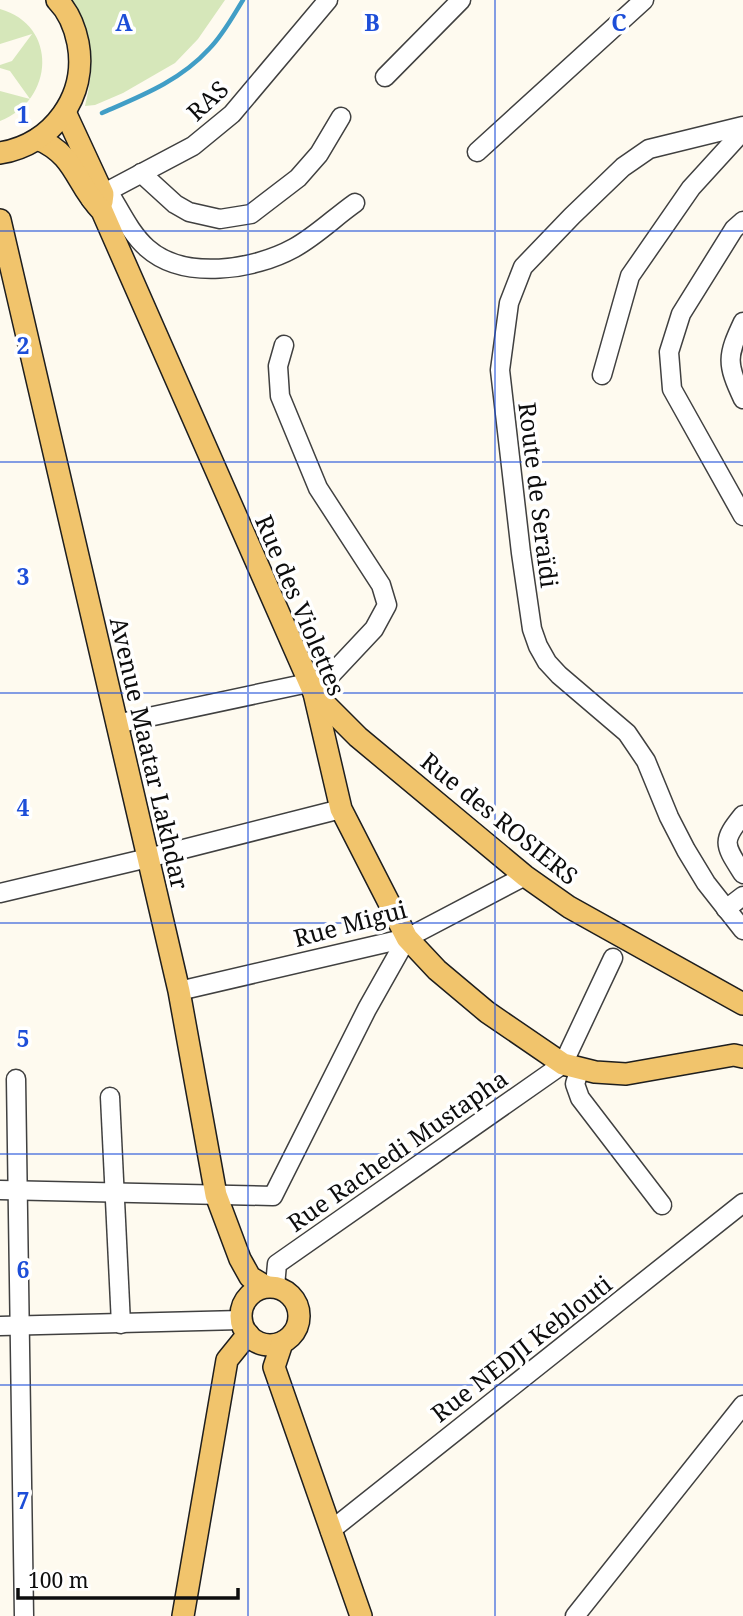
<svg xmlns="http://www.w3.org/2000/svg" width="743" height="1616" viewBox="0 0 743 1616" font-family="'Noto Serif',serif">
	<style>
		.grass { fill: #d6e7ba }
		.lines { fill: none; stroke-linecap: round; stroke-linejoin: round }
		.stream { stroke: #419ec6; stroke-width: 4.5 }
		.minor-casing { stroke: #404040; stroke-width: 21 }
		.major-casing { stroke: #1e1e1e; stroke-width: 24 }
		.minor { stroke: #fff; stroke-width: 18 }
		.major { stroke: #f1c46c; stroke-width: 21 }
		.grid { fill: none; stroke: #1d4ed8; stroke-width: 2; stroke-opacity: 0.55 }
		.labels { text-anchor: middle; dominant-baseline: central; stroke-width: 7; stroke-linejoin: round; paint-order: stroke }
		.street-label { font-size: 24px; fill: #0d0d0d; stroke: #fff }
		.grid-label { font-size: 23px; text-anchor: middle; font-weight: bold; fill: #1d4ed8; stroke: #fff; stroke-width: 7; stroke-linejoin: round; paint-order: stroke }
	</style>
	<rect width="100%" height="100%" fill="#fefaef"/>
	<g class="grass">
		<path d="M70,0h155l-27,39 -23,24 -52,30 -28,12 -10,1c10,-40 10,-71 -15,-106z"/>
		<path d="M0,9c58,16 55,91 0,112v-30l30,8 -20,-28 -10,-3v-3l12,-4 20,-27 -32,10z"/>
	</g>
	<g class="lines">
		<path class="stream" d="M102,113c39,-17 78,-32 107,-64 14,-14 24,-33 34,-49"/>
		<g class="minor-casing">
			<g id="minor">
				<path d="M385,77l76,-77"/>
				<path d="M743,126l-94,23 -26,18 -51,49 -49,51 -14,36 -9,67 21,183 11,76 6,17 9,16 12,13 68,58 19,28 23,56 17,33 20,33 37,47"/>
				<path d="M477,152l167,-152"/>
				<path d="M141,173l34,31 14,8 31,7 31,-5 47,-36 21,-24 22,-37"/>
				<path d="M108,191c12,19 22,42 39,57 37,33 107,22 147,0 22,-12 41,-31 61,-45"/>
				<path d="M91,200l102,-54 39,-32 96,-114"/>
				<path d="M743,221l-9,8 -53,85 -12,38 3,37 71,127"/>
				<path d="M743,322c-16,34 -17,41 0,77"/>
				<path d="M602,375l28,-99 61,-88 52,-57"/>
				<path d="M116,724l211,-45 47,-50 13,-24 -6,-20 -63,-97 -38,-92 -2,-30 6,-21"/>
				<path d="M743,815c-22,27 -19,29 0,59"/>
				<path d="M0,893l148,-35 193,-49"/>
				<path d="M726,909l17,-13"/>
				<path d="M179,991l228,-53 118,-62"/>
				<path d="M580,1068l-5,16 5,14 82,107"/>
				<path d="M16,1079l8,537"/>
				<path d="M110,1097l11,227"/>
				<path d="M0,1190l273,6 94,-187 40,-71"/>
				<path d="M275,1286l2,-22 286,-200 50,-106"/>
				<path d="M0,1326l241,-6"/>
				<path d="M330,1531l413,-328"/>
				<path d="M575,1616l168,-211"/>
			</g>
		</g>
		<g class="major-casing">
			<g id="major">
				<path d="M65,112l38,82 -1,8"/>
				<path d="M38,139c39,17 37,45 64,72l212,482 27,116 66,129 30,32 50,42 76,52 32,8 31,2 108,-19 9,2"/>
				<path d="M0,153c53,-9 88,-57 78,-110 -3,-15 -10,-32 -21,-43"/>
				<path d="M0,220l179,771 37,204 24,64 10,18 15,9"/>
				<path d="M314,693l44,44 167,139 44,31 174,97"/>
				<circle cx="270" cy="1316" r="29"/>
				<path d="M282,1343l-8,24 87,249"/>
				<path d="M183,1616l44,-256 21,-26"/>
			</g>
		</g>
		<use href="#minor" class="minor"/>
		<use href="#major" class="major"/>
	</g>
	<path class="grid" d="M248,0v1616M495,0v1616M0,231h743M0,462h743M0,693h743M0,923h743M0,1154h743M0,1385h743"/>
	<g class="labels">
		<g class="street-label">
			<text transform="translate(207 100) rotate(-43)">RAS</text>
			<text transform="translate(539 495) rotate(83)">Route de Seraïdi</text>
			<text transform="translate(301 605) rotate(67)">Rue des Violettes</text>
			<text transform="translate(150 753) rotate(77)">Avenue Maatar Lakhdar</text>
			<text transform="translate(500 818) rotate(39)">Rue des ROSIERS</text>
			<text transform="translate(350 923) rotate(-15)">Rue Migui</text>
			<text transform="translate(397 1150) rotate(-35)">Rue Rachedi Mustapha</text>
			<text transform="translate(521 1348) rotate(-38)">Rue NEDJI Keblouti</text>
		</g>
	</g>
	<g class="grid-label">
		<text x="124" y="31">A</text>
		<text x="372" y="31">B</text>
		<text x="619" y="31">C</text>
		<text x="23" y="123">1</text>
		<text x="23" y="354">2</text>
		<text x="23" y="585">3</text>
		<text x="23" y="816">4</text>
		<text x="23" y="1047">5</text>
		<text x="23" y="1278">6</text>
		<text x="23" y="1509">7</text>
	</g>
	<path d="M18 1588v10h220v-10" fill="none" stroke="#0d0d0d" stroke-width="3.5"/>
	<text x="28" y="1588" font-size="21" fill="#0d0d0d" stroke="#ffffff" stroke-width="5" paint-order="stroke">100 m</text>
</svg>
